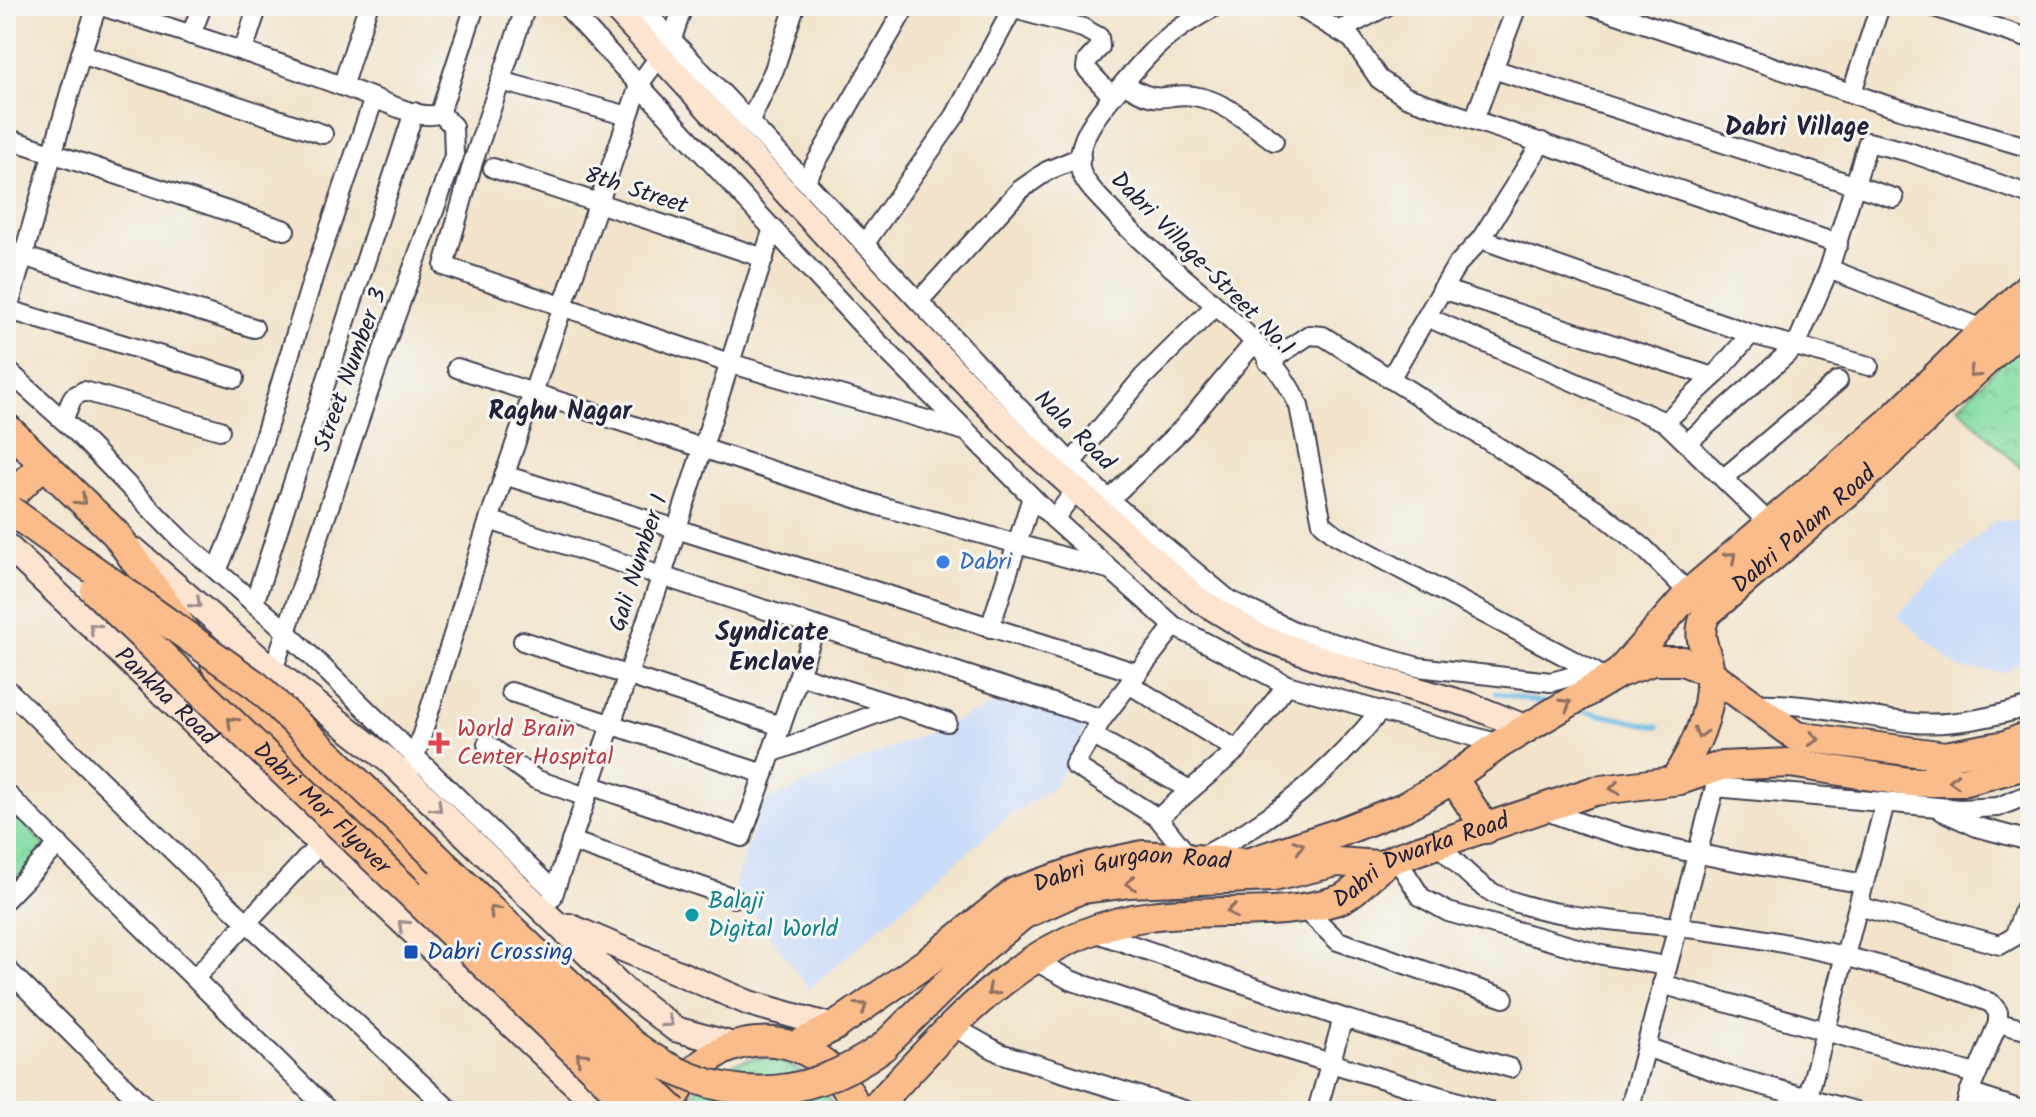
<svg xmlns="http://www.w3.org/2000/svg" width="2036" height="1117" viewBox="0 0 2036 1117" font-family="Kalam,sans-serif">
	<style>
		.built { fill: #cadcf9 }
		.park { fill: url(#park-crowns); stroke: #527f6e; stroke-width: 2 }
		.lines { fill: none; stroke-linecap: round; stroke-linejoin: round }
		.stream { stroke: #67bae3; stroke-width: 5 }
		.street-casing { stroke: #413f50; stroke-width: 22 }
		.secondary-casing { stroke: #413f50; stroke-width: 28 }
		.primary-casing { stroke: #413f50; stroke-width: 32 }
		.street { stroke: #fff; stroke-width: 18 }
		.secondary { stroke: #fde4d1; stroke-width: 24 }
		.primary { stroke: #fabc8b; stroke-width: 28 }
		.primary-bridge-casing { stroke: #413f50; stroke-width: 32; stroke-linecap: butt }
		.primary-bridge { stroke: #fabc8b; stroke-width: 28 }
		.oneway { stroke: #8e6f63 }
		.oneway2 { stroke: #9a8d8e }
		.shop-dot { fill: #3f7fe0; stroke: #f6f6f2; stroke-width: 3 }
		.health-dot { fill: #e0444e; stroke: #f6f6f2; stroke-width: 3 }
		.culture-dot { fill: #0f9aa8; stroke: #f6f6f2; stroke-width: 3 }
		.transit-dot { fill: #1a4fb4; stroke: #f6f6f2; stroke-width: 3 }
		.labels { text-anchor: middle; dominant-baseline: central; stroke-width: 6; stroke-linejoin: round; paint-order: stroke }
		.street-label { font-size: 24px; fill: #22223b; stroke: #f6f6f2 }
		.shop-label { font-size: 24px; fill: #366cbe; stroke: #f6f6f2; text-anchor: start }
		.health-label { font-size: 24px; fill: #be3a42; stroke: #f6f6f2; text-anchor: start }
		.culture-label { font-size: 24px; fill: #0d838f; stroke: #f6f6f2; text-anchor: start }
		.transit-label { font-size: 24px; fill: #164399; stroke: #f6f6f2; text-anchor: start }
		.neighbourhood-label { font-size: 26px; font-weight: bold; fill: #22223b; stroke: #f6f6f2 }
	</style>
	<defs>
		<pattern id="park-crowns" width="20" height="18" patternUnits="userSpaceOnUse" patternTransform="scale(2)"><rect width="20" height="18" fill="#82dca2"/><path d="M2 6a3 3 0 1 1 6 0M12 15a3 3 0 1 1 6 0" fill="none" stroke="#70bc8c"/></pattern>
	</defs>
	<rect width="100%" height="100%" fill="#f6f6f2"/>
	<filter id="ink" filterUnits="userSpaceOnUse"><feTurbulence type="fractalNoise" baseFrequency=".0125" numOctaves="2"/><feDisplacementMap in="SourceGraphic" scale="16" xChannelSelector="R" yChannelSelector="G"/><feConvolveMatrix kernelMatrix="1 2 1 2 8 2 1 2 1" color-interpolation-filters="sRGB"/></filter>
	<filter id="wash" filterUnits="userSpaceOnUse"><feTurbulence type="fractalNoise" baseFrequency=".006" numOctaves="4" result="noise"/><feDisplacementMap in="SourceGraphic" scale="32" xChannelSelector="R" yChannelSelector="G"/><feGaussianBlur stdDeviation="1.8" result="paint"/><feColorMatrix in="noise" values="0 0 0 0 0 0 0 0 0 0 0 0 0 0 0 0 0 1.4 0 .05"/><feComposite in="paint" operator="in"/></filter>
	<g filter="url(#wash)">
		<rect width="100%" height="100%" fill="#f2e3ca"/>
		<g class="built">
			<path d="M1995,520h35v130l-22,22 -48,-3 -63,-54z"/>
			<path d="M1019,694l68,32 -32,60 -45,29 -201,174 -75,-103 28,-84z"/>
		</g>
		<g class="park">
			<path d="M2030,334v143l-72,-70z"/>
			<path d="M6,805l40,42 -40,43z"/>
			<path d="M755,1058c38,2 64,19 81,53h-156c21,-29 38,-48 75,-53z"/>
		</g>
		<g class="lines">
			<g class="stream">
				<path d="M1496,693l50,10"/>
				<path d="M1579,710l79,17"/>
			</g>
		</g>
	</g>
	<g filter="url(#ink)">
		<g class="lines">
			<g class="street-casing">
				<g id="street">
					<path d="M101,6c92,29 185,58 275,93 16,6 48,22 64,14"/>
					<path d="M526,6l-53,156 -29,104 285,97 236,68"/>
					<path d="M566,6l307,331 181,182 120,107 113,59 213,59"/>
					<path d="M640,6l431,457 38,37 120,100 69,33 120,34 133,15 41,-11"/>
					<path d="M1004,6l79,22 16,9 1,10 -13,14 -1,7 26,28"/>
					<path d="M1216,6c-50,27 -64,43 -100,86 -17,20 -43,51 -35,80 5,14 20,27 30,38 55,63 155,120 188,196l23,117 14,12 259,137"/>
					<path d="M1298,6l54,33 27,40 27,18 432,147"/>
					<path d="M1593,6l290,98 147,44"/>
					<path d="M1931,6l99,33"/>
					<path d="M1339,31l48,-25"/>
					<path d="M191,35l11,-29"/>
					<path d="M243,51l15,-45"/>
					<path d="M81,54l16,-48"/>
					<path d="M1493,69l401,129"/>
					<path d="M501,81l127,35"/>
					<path d="M1124,83c40,28 42,5 79,15 26,7 49,27 71,43"/>
					<path d="M343,84l25,-78"/>
					<path d="M1852,92l28,-86"/>
					<path d="M440,113l35,-107"/>
					<path d="M1474,120l43,-114"/>
					<path d="M750,121l24,-51 21,-64"/>
					<path d="M6,138l279,92"/>
					<path d="M493,168l271,90"/>
					<path d="M806,180l100,-174"/>
					<path d="M1481,239l270,95 118,32"/>
					<path d="M865,243l90,-127 59,-110"/>
					<path d="M6,251l248,77"/>
					<path d="M1829,269l157,61"/>
					<path d="M1442,289l271,88"/>
					<path d="M919,301l101,-111 27,-19 34,-14"/>
					<path d="M9,310l226,68"/>
					<path d="M6,316l75,-262 242,80"/>
					<path d="M1427,317l238,105 105,102"/>
					<path d="M1268,362l41,-27 14,1 273,173 48,39 45,45"/>
					<path d="M457,368l423,138 228,63"/>
					<path d="M6,369l68,61 106,109 97,84 277,268"/>
					<path d="M1390,379l66,-113 25,-27 61,-97"/>
					<path d="M63,420l10,-23 11,-6 136,39"/>
					<path d="M1665,422l48,-45 38,-43"/>
					<path d="M1687,443l109,-97 33,-77 39,-127 41,10 121,43"/>
					<path d="M1071,463l72,-86 72,-71"/>
					<path d="M504,475l633,198"/>
					<path d="M1724,478l114,-97"/>
					<path d="M1109,500l74,-72 71,-85"/>
					<path d="M1054,519l30,-40"/>
					<path d="M489,520l151,-437 32,-44 11,-33"/>
					<path d="M217,571l25,-61 74,-242 58,-170"/>
					<path d="M254,603l160,-491"/>
					<path d="M990,628l42,-131"/>
					<path d="M523,641l258,85"/>
					<path d="M273,670l109,-317 72,-197 -1,-30 -13,-13"/>
					<path d="M799,675l148,47"/>
					<path d="M1129,684l108,66"/>
					<path d="M6,688l218,213 227,210"/>
					<path d="M511,692l253,82"/>
					<path d="M1750,704c56,-3 109,13 165,19 38,3 79,-6 115,-17"/>
					<path d="M1102,719l-28,46 84,53 32,40"/>
					<path d="M1092,735l98,55"/>
					<path d="M487,744l48,35 51,18"/>
					<path d="M771,753l124,-46"/>
					<path d="M1718,777l-3,10 245,22 38,-2 32,-13"/>
					<path d="M408,779l81,-259 613,199 72,-93"/>
					<path d="M590,785l152,52 74,-211"/>
					<path d="M1715,787l-69,260 80,28 129,36"/>
					<path d="M6,793l323,318"/>
					<path d="M1542,809c102,41 215,55 322,75"/>
					<path d="M1942,811l35,16 53,14"/>
					<path d="M1158,818l79,-68 50,-65"/>
					<path d="M571,841l163,57"/>
					<path d="M1438,845c17,15 35,37 55,48 52,27 151,29 210,37 97,13 197,36 288,73l7,9v11l-29,70"/>
					<path d="M1202,857c73,-39 126,-82 178,-146"/>
					<path d="M1396,858l25,39 27,15 154,43 64,11"/>
					<path d="M552,898l110,-323 111,-347"/>
					<path d="M6,899l53,-55"/>
					<path d="M1858,906l142,39 14,-8 16,-43"/>
					<path d="M1305,909l33,32 166,57"/>
					<path d="M1091,931l252,87 167,50"/>
					<path d="M1032,959l38,21 94,32 324,99"/>
					<path d="M6,968l143,143"/>
					<path d="M195,978l123,-132"/>
					<path d="M1662,984l313,90"/>
					<path d="M1998,1023l32,8"/>
					<path d="M952,1026l48,27 187,58"/>
					<path d="M1808,1097l77,-294"/>
					<path d="M1317,1111l26,-93"/>
					<path d="M1629,1111l17,-64"/>
					<path d="M1965,1111l4,-18 56,18"/>
				</g>
			</g>
			<g class="secondary-casing">
				<g id="secondary">
					<path d="M613,6l283,305 129,133 173,155 62,38 110,39 100,29 57,23"/>
					<path id="s1" d="M6,545c200,188 396,380 598,566"/>
					<path d="M136,551l137,119 116,91 238,231 48,37 59,16"/>
					<path d="M569,926l180,77 85,24"/>
				</g>
			</g>
			<g class="primary-casing">
				<g id="primary">
					<path d="M6,427l110,107 68,96"/>
					<path d="M6,501l37,-37"/>
					<path d="M215,664l55,60 165,161"/>
					<path d="M1622,669l67,-76 198,-169 143,-139"/>
					<path d="M1453,778l33,51"/>
					<path id="s2" d="M1674,781c21,-33 38,-67 36,-106 -1,-26 -16,-34 -4,-61l150,-129 174,-166"/>
					<path id="s3" d="M795,1046l39,-19 96,-67 85,-68 76,-26 52,-11 104,8 91,-30 66,-26 39,-22 57,-41 119,-71 34,-12h30l27,12 86,63 149,20 61,-11 24,-10"/>
					<path d="M883,1047l101,-100 39,-32 58,-26 48,-6 144,-6 64,-15 42,3"/>
					<path d="M668,1111c38,-92 153,-93 190,0"/>
					<path id="s4" d="M872,1111c79,-85 156,-179 278,-195 62,-9 129,3 188,-16 20,-7 35,-33 58,-42l198,-67 86,-11 41,-14 69,-3 119,19h53l68,-18"/>
				</g>
			</g>
			<use href="#street" class="street"/>
			<use href="#secondary" class="secondary"/>
			<use href="#primary" class="primary"/>
			<g class="primary-bridge-casing">
				<g id="primary-bridge">
					<path d="M11,511l246,175 375,358c82,61 168,62 251,3"/>
					<path id="s5" d="M95,591l542,520"/>
					<path d="M435,885l239,226"/>
				</g>
			</g>
			<use href="#primary-bridge" class="primary-bridge"/>
		</g>
		<defs><path id="oneway-chevron" d="M-2-3.5L2.5 0L-2 3.5" fill="none" stroke-width="1.6" stroke-linecap="round" stroke-linejoin="round" transform="scale(2)"/></defs>
		<g class="oneway">
			<use href="#oneway-chevron" transform="translate(1974 373) rotate(136)"/>
			<use href="#oneway-chevron" transform="translate(81 500) rotate(44)"/>
			<use href="#oneway-chevron" transform="translate(1731 557) rotate(-41)"/>
			<use href="#oneway-chevron" transform="translate(1566 704) rotate(-31)"/>
			<use href="#oneway-chevron" transform="translate(232 722) rotate(-136)"/>
			<use href="#oneway-chevron" transform="translate(1700 733) rotate(107)"/>
			<use href="#oneway-chevron" transform="translate(1814 739) rotate(8)"/>
			<use href="#oneway-chevron" transform="translate(1954 781) rotate(177)"/>
			<use href="#oneway-chevron" transform="translate(1615 788) rotate(173)"/>
			<use href="#oneway-chevron" transform="translate(1299 846) rotate(-18)"/>
			<use href="#oneway-chevron" transform="translate(1131 883) rotate(176)"/>
			<use href="#oneway-chevron" transform="translate(494 911) rotate(-136)"/>
			<use href="#oneway-chevron" transform="translate(1232 911) rotate(177)"/>
			<use href="#oneway-chevron" transform="translate(992 991) rotate(138)"/>
			<use href="#oneway-chevron" transform="translate(862 1007) rotate(-35)"/>
			<use href="#oneway-chevron" transform="translate(581 1057) rotate(-136)"/>
		</g>
		<g class="oneway2">
			<use href="#oneway-chevron" transform="translate(196 603) rotate(41)"/>
			<use href="#oneway-chevron" transform="translate(94 628) rotate(-137)"/>
			<use href="#oneway-chevron" transform="translate(437 807) rotate(44)"/>
			<use href="#oneway-chevron" transform="translate(403 925) rotate(-137)"/>
			<use href="#oneway-chevron" transform="translate(668 1022) rotate(34)"/>
		</g>
	</g>
	<circle class="shop-dot" cx="943" cy="562" r="8"/>
	<path class="health-dot" d="M435 731h8v8h8v8h-8v8h-8v-8h-8v-8h8z"/>
	<circle class="culture-dot" cx="692" cy="915" r="8"/>
	<rect class="transit-dot" x="403" y="944" width="16" height="16" rx="4"/>
	<g class="labels">
		<g class="street-label">
			<text transform="translate(636 191) rotate(18)">8th Street</text>
			<text transform="translate(1202 264) rotate(45)">Dabri Village-Street No.1</text>
			<text transform="translate(351 370) rotate(-70)">Street Number 3</text>
			<text transform="translate(1074 431) rotate(45)">Nala Road</text>
			<text stroke="none"><textPath href="#s2" startOffset="306">Dabri Palam Road</textPath></text>
			<text transform="translate(639 563) rotate(-72)">Gali Number 1</text>
			<text stroke="none"><textPath href="#s1" startOffset="220">Pankha Road</textPath></text>
			<text stroke="none"><textPath href="#s5" startOffset="314">Dabri Mor Flyover</textPath></text>
			<text stroke="none"><textPath href="#s4" startOffset="630">Dabri Dwarka Road</textPath></text>
			<text stroke="none"><textPath href="#s3" startOffset="390">Dabri Gurgaon Road</textPath></text>
		</g>
		<g class="shop-label">
			<text x="959" y="562">Dabri</text>
		</g>
		<g class="health-label">
			<text x="457" y="729">World Brain<tspan x="457" dy="28">Center Hospital</tspan></text>
		</g>
		<g class="culture-label">
			<text x="708" y="901">Balaji<tspan x="708" dy="28">Digital World</tspan></text>
		</g>
		<g class="transit-label">
			<text x="427" y="952">Dabri Crossing</text>
		</g>
		<g class="neighbourhood-label">
			<text x="1797" y="128">Dabri Village</text>
			<text x="560" y="412">Raghu Nagar</text>
			<text x="772" y="633">Syndicate<tspan x="772" dy="30">Enclave</tspan></text>
		</g>
	</g>
	<rect width="2036" height="1117" fill="none" stroke="#f6f6f2" stroke-width="32"/>
</svg>
